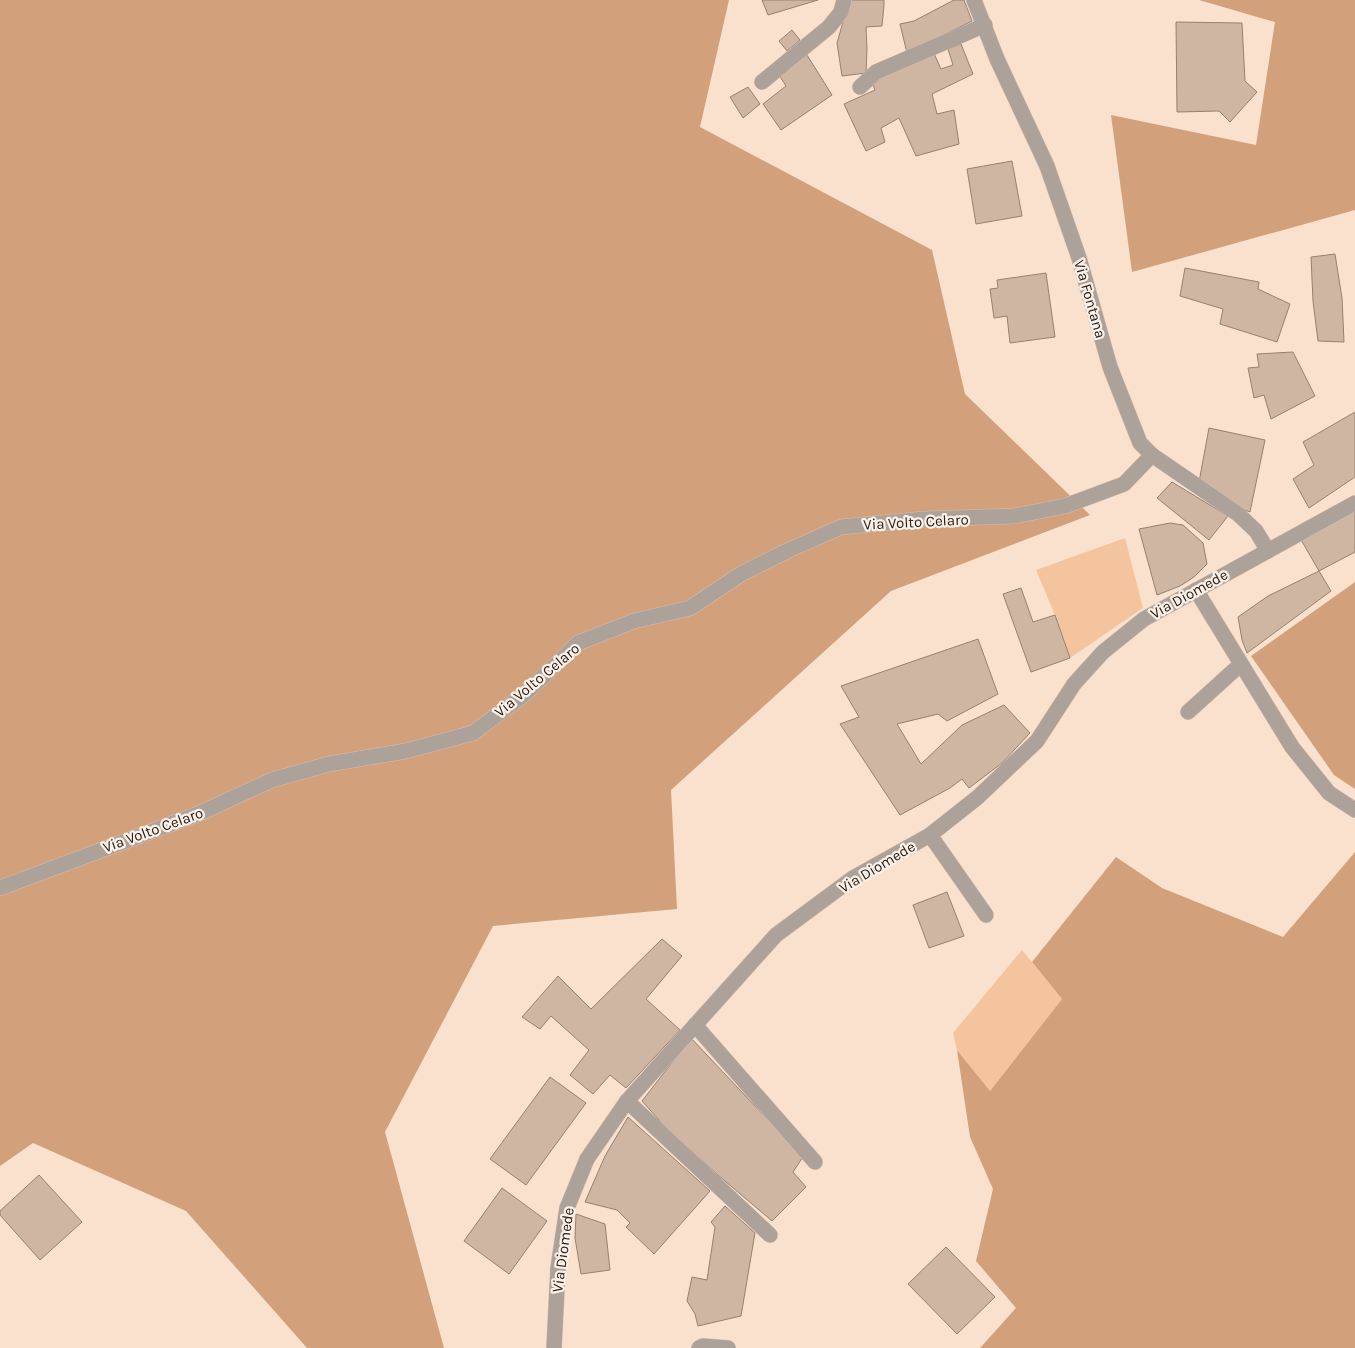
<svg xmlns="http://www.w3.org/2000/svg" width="1355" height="1348" viewBox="0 0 1355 1348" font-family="Karla,sans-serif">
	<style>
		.green { fill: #f4c49f }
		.forest { fill: #d2a17c }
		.building { fill: #ceb6a3; stroke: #97806e }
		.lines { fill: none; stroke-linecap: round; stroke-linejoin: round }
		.minor-casing { stroke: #d5bead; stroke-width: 16 }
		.minor { stroke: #ada29a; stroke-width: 15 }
		.labels { text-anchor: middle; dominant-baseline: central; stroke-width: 4.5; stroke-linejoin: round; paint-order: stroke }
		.street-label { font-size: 15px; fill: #2a211a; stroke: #fcf1e9 }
	</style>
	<rect width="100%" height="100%" fill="#fae1cd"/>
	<g class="green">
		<path d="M1125,538l18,70 -73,50 -15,-43 -19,-45z"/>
		<path d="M1022,950l40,49 -72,92 -33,-41 -4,-17z"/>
	</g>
	<g class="forest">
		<path d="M0,0h729l-29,127 232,123 33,144 125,121 -199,76 -220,199 6,119 -184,17 -108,206 59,216h-137l-121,-137 -153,-68 -33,23z"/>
		<path d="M1199,0h156v210l-223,62 -21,-157 145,30 19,-123z"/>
		<path d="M1355,582v207l-21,-14 -83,-119z"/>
		<path d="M1355,852v496h-375l36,-40 -40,-47 17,-72 -23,-52 -13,-87 33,41 72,-92 -30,-37 84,-105 46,31 121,49z"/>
	</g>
	<g class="building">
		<path d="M762,0h56l-50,15z"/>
		<path d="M844,0h40v5l-2,21 -16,1 1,22 -1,24 -24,3 -5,-33 6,-21z"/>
		<path d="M954,0h10l8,21 -65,32 -7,-29 14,-3z"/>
		<path d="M1176,22l66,1 3,58 12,11 -27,30 -11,-11 -42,1z"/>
		<path d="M792,30l8,10 -13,11 -8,-10z"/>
		<path d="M961,44l12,30 -41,20 5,20 17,-4 5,34 -43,12 -17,-38 -18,10 4,14 -19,9 -22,-47 31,-14 -3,-8 60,-33 9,20 12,-4 -5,-16z"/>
		<path d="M807,55l25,40 -51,35 -18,-26 23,-18 -7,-11z"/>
		<path d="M748,87l12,17 -17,14 -13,-21z"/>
		<path d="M1012,161l10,55 -46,8 -9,-55z"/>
		<path d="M1335,254l7,44 2,44 -26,-1 -5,-40 -2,-44z"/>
		<path d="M1185,268l74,14 -1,7 32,15 -13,38 -57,-18 3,-15 -43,-13z"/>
		<path d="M1046,273l9,64 -45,6 -3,-27 -13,2 -4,-29 8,-1 -1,-8z"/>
		<path d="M1293,352l22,44 -44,23 -7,-24 -10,3 -6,-30 11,-1 -2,-13z"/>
		<path d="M1355,412v65l-46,31 -16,-29 21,-14 -11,-23z"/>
		<path d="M1209,428l56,12 -15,72 -23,-9 -28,-21z"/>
		<path d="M1172,482l56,34 -19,24 -52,-42z"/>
		<path d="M1355,508v44l-36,19 -19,-33z"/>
		<path d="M1170,523l13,2 20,18 4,21 -13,13 -14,9 -23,9 -18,-66z"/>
		<path d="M1319,571l12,20 -84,62 -5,-13 -4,-23 30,-21z"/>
		<path d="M1021,588l12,34 22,-7 15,43 -39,14 -28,-78z"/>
		<path d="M978,639l20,55 -51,27 -9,-7 -41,10 24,40 41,-39 42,-20 26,28 -28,30 -33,25 -7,-9 -12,9 -50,27 -60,-91 19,-7 -18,-31z"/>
		<path d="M947,892l17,44 -35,12 -16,-43z"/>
		<path d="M662,939l20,17 -36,43 34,31 -54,58 -16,-13 -17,19 -23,-19 19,-25 -38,-34 -11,13 -18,-12 36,-41 33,33z"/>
		<path d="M691,1038l112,119 -10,15 13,15 -34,34 -53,-45 -52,-47 -25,-28z"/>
		<path d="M550,1077l36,26 -60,82 -36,-26z"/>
		<path d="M628,1117l82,74 -56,63 -28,-27 4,-4 -13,-13 -32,-8 20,-46z"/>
		<path d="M39,1175l43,47 -42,38 -40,-45v-4z"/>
		<path d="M502,1188l45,33 -38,53 -45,-33z"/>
		<path d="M725,1206l30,27 -14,83 -43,10 -3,-12 -8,-13 5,-24 15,3 8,-53 -4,-5z"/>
		<path d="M576,1214l29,10 5,46 -29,4 -6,-36z"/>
		<path d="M946,1247l49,50 -38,37 -49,-50z"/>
	</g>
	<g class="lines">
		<g class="minor-casing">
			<g id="minor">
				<path d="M974,0l23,59 50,107 32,92 31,109 30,76 12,12 86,59 18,17 12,20"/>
				<path d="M762,82l67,-55 12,-15 3,-12"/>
				<path d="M860,87l16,-15 109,-47"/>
				<path d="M1196,590l96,157 37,46 26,17"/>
				<path d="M1188,712l53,-48"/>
				<path d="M930,835l56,80"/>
				<path d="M0,888l198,-74 74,-34 57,-16 77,-13 67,-18 53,-40 52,-50 56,-22 56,-13 51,-34 48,-24 52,-23 83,-8 90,-3 51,-10 59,-22 28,-29"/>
				<path d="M695,1025l120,137"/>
				<path d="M627,1101l143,134"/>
				<path d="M554,1348l4,-80 9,-60 20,-49 40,-58 149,-166 77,-57 77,-43 48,-38 59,-56 37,-57 29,-32 41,-33 211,-116"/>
				<path d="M699,1348l4,-2 25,2"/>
			</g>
		</g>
		<use href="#minor" class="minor"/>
	</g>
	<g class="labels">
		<g class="street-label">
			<text transform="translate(1090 299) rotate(74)">Via Fontana</text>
			<text transform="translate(916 522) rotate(-3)">Via Volto Celaro</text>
			<text transform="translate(1189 594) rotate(-29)">Via Diomede</text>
			<text transform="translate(537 680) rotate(-40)">Via Volto Celaro</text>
			<text transform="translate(153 830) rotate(-20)">Via Volto Celaro</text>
			<text transform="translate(877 867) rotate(-31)">Via Diomede</text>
			<text transform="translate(563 1250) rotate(-82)">Via Diomede</text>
		</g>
	</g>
</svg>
